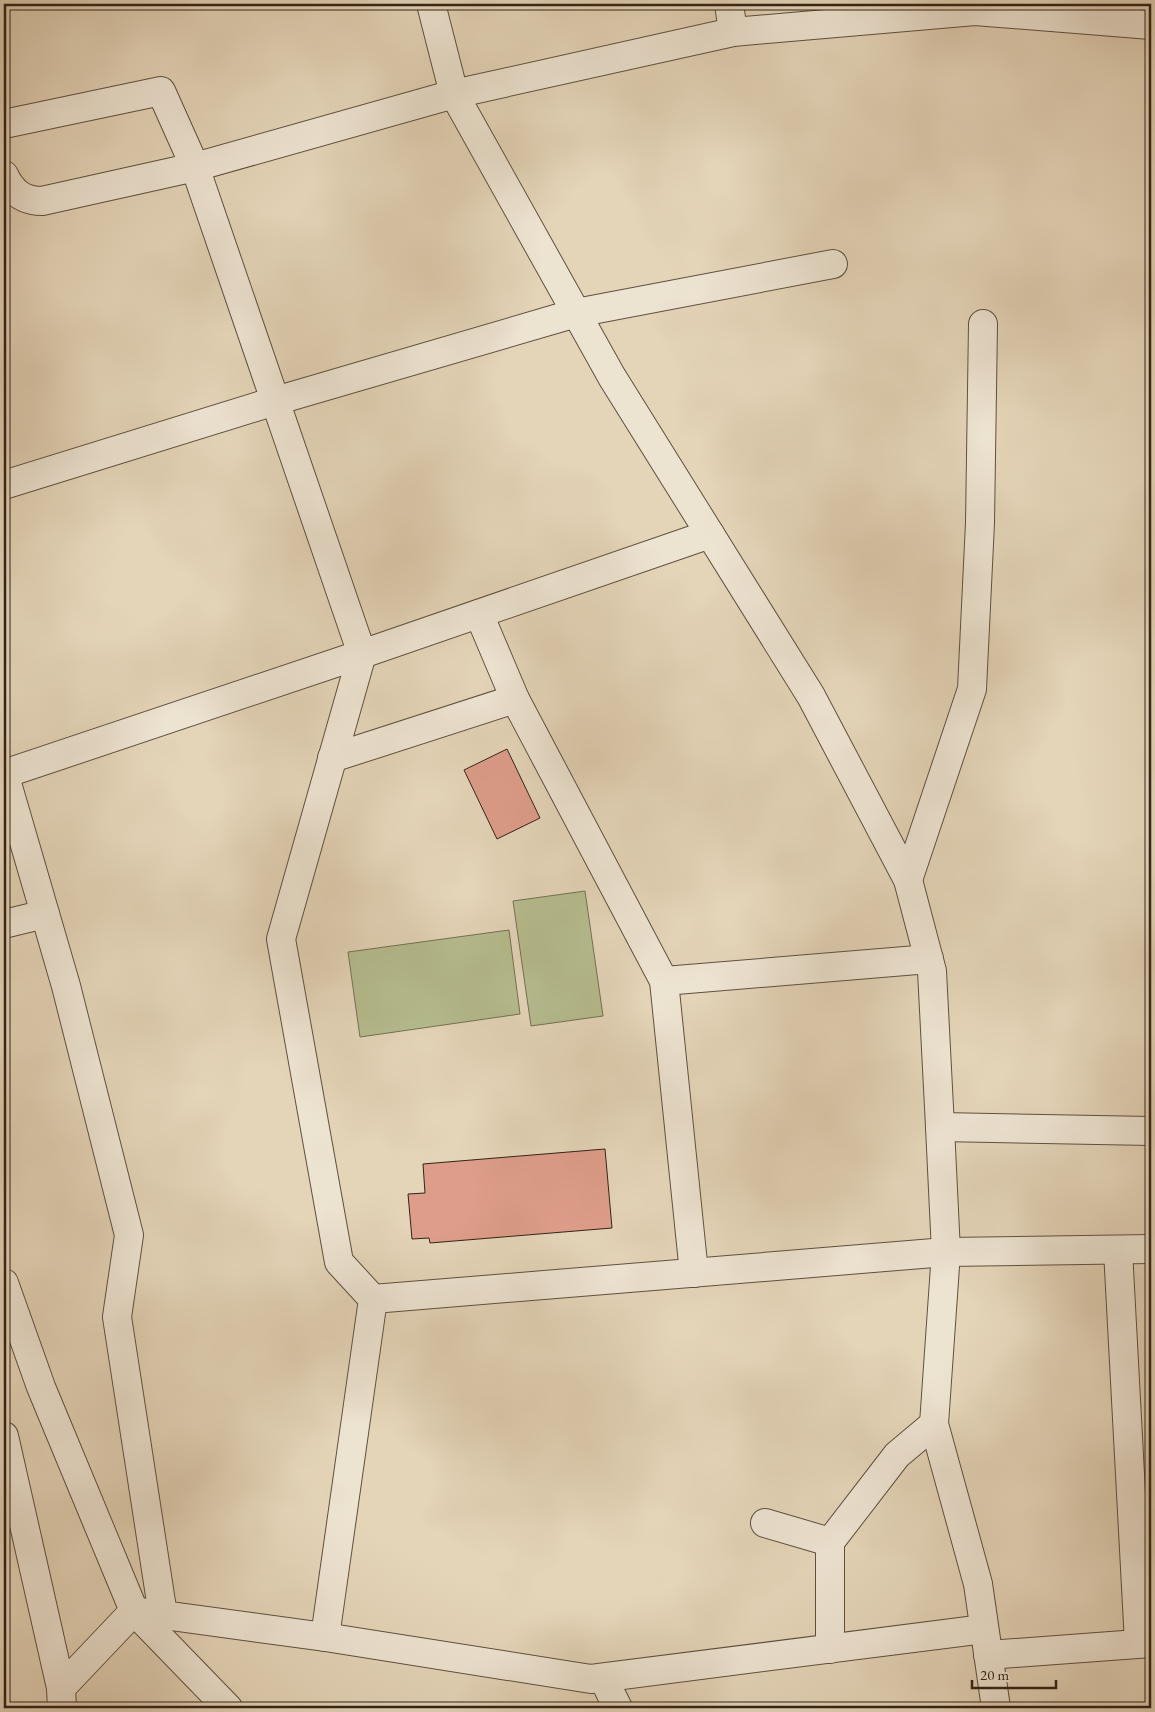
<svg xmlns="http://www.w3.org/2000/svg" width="1155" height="1712" viewBox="0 0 1155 1712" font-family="'EB Garamond',serif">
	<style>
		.green { fill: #b5bc8e; stroke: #747053 }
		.building { fill: #dd9d8a; stroke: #322418 }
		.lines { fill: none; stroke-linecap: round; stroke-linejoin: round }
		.minor-casing { stroke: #5e5040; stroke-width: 30 }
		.minor { stroke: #ede3d1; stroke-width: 28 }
	</style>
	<rect width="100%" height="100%" fill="#e4d4b8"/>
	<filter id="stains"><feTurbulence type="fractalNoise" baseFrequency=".004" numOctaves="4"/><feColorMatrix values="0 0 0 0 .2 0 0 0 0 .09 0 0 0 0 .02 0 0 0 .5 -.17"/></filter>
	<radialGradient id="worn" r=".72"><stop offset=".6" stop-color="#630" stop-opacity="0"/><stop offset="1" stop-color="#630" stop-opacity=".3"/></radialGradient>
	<g class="green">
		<path d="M585,891l18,125 -72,10 -18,-125z"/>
		<path d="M509,930l11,84 -160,23 -12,-85z"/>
	</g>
	<g class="building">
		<path d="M507,749l33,69 -43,21 -33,-69z"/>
		<path d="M605,1149l7,79 -182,15 -1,-5 -17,1 -4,-45 17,-1 -2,-29z"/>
	</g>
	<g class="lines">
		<g class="minor-casing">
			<g id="minor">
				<path d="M431,4l23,90 158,283 199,319 97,184 24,91 8,156 6,125 -12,172 44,160 18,124"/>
				<path d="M729,4l4,28"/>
				<path d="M4,124l157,-33 34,76 -153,34c-19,0 -30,-9 -38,-26"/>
				<path d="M4,485l271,-84 301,-88 257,-49"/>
				<path d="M710,534l-348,120 -167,-487 259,-73 279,-62 242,-21 176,14"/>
				<path d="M479,614l36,85"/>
				<path d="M332,758l183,-59 149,282 30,292"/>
				<path d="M4,773l62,213 63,249 -12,82 46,298"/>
				<path d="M4,774l358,-120"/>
				<path d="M908,880l64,-191 8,-166 3,-199"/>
				<path d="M4,924l41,-10"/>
				<path d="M664,981l265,-22"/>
				<path d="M940,1127l211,4"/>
				<path d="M1118,1250l21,393"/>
				<path d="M4,1283l37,104 93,224 94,97"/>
				<path d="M373,1299l573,-47 205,-3"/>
				<path d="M4,1436l57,252"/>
				<path d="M765,1523l65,19"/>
				<path d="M325,1637l48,-338 -34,-37 -58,-323 81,-285"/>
				<path d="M830,1649v-107l67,-87 37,-31"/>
				<path d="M988,1655l163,-12"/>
				<path d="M603,1678l15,30"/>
				<path d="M62,1708l-1,-20 73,-77 191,26 266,42 393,-50"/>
			</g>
		</g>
		<use href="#minor" class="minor"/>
	</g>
	<rect width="1155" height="1712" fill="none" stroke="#e4d4b8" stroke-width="20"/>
	<rect x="5" y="5" width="1145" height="1702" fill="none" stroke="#322418" stroke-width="2.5"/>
	<rect x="10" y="10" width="1135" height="1692" fill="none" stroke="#322418"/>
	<path d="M972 1680v8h84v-8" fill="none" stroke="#322418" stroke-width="2.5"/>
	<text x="980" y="1680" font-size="15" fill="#322418" stroke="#ede3d1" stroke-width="4" paint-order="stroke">20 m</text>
	<rect width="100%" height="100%" filter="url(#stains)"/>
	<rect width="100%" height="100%" fill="url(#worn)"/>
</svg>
